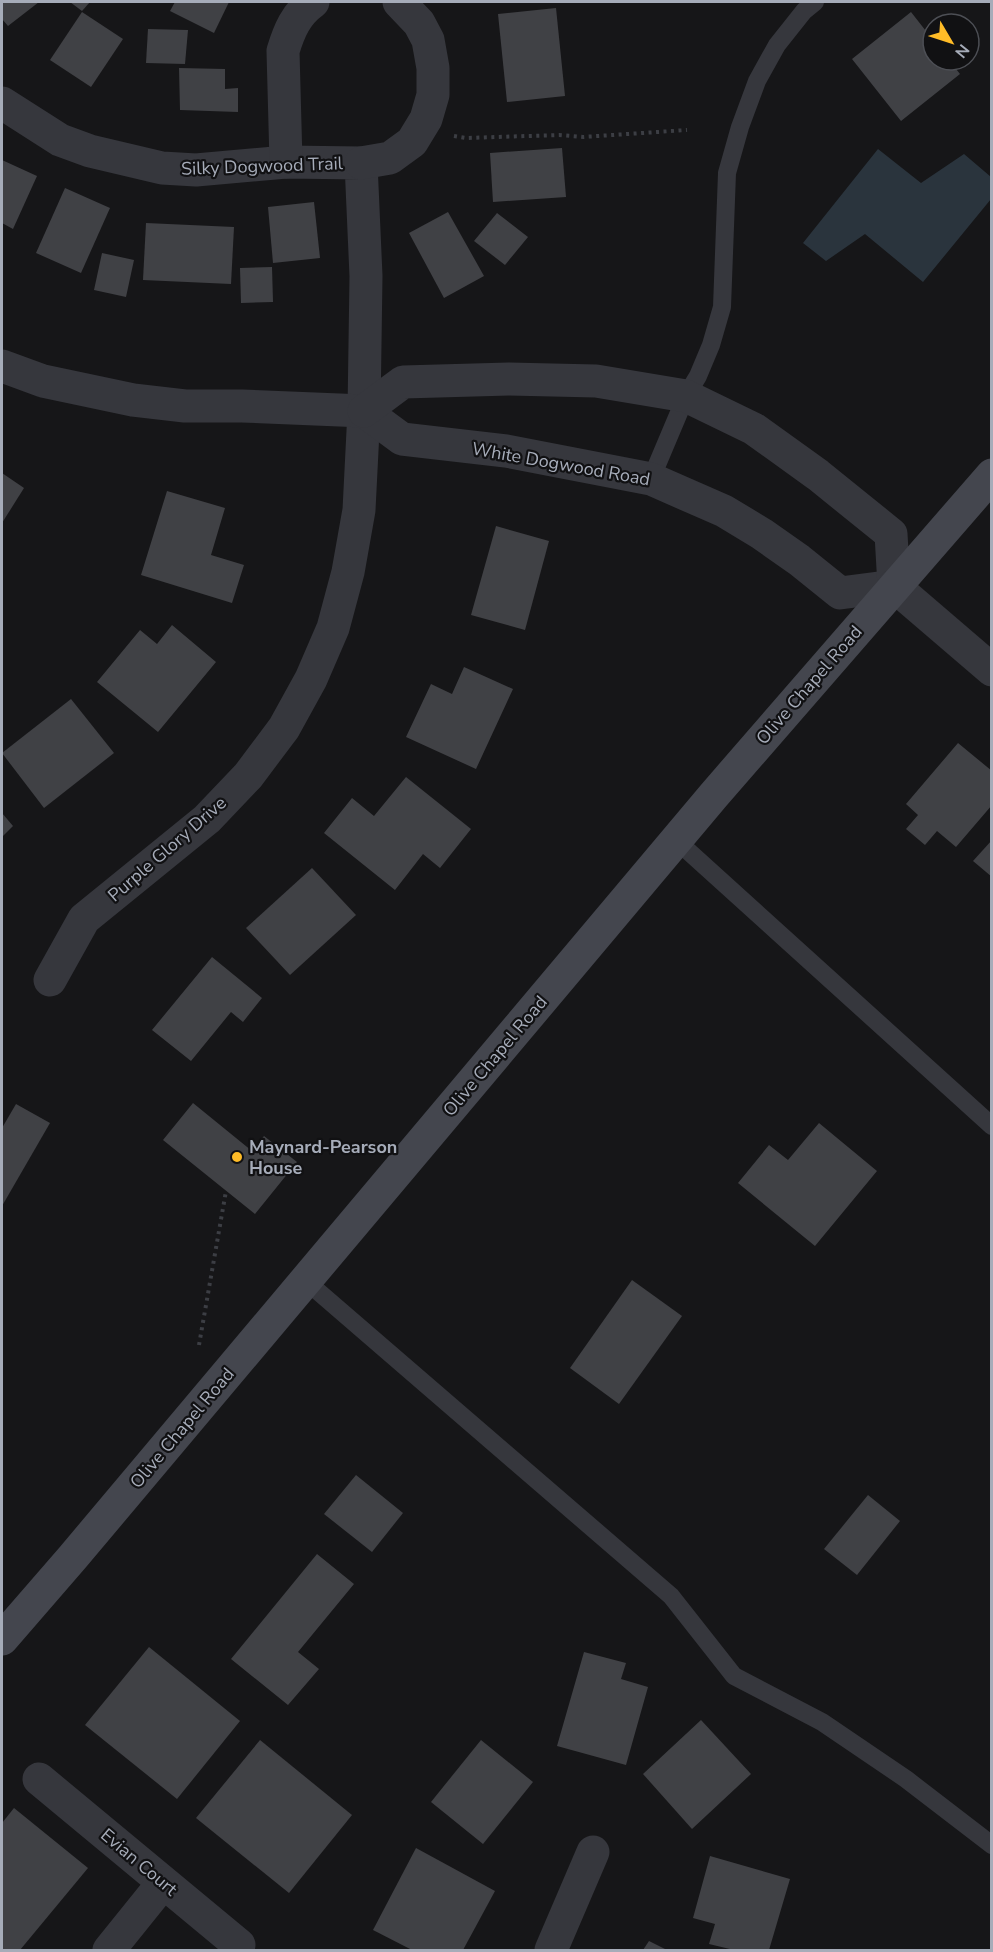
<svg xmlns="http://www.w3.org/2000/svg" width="993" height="1952" viewBox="0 0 993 1952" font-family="'Nunito Sans',sans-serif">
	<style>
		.water { fill: #2a343d }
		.building { fill: #404145 }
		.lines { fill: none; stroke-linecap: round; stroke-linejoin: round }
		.path { stroke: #3c3e44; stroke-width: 4; stroke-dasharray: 3 4.5; stroke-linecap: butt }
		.lane { stroke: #36373d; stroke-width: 18 }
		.street { stroke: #36373d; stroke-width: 33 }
		.secondary { stroke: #44464e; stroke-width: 33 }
		.poi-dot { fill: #ffbc27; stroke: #111113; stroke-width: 2 }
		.labels { text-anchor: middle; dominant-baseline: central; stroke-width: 4.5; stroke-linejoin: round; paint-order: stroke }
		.street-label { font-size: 18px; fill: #a6acb9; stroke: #111113 }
		.poi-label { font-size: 18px; font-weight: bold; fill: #a6acb9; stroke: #111113; text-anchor: start }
	</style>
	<rect width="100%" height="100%" fill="#161618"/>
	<path class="water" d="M878,149l43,34 43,-29 27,23v22l-68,83 -58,-48 -39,27 -23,-18z"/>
	<g class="building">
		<path d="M2,2h37l-31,24 -6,-7z"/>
		<path d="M70,2h20l-8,9z"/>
		<path d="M175,2h54l-15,31 -44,-22z"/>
		<path d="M556,8l9,88 -58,6 -9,-88z"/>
		<path d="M82,12l41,27 -32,48 -41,-27z"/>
		<path d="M911,12l22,28v20h16l11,14 -59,47 -49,-62z"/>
		<path d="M148,29l40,1 -3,34 -39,-1z"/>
		<path d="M179,68l46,1v20l13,-1v24l-58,-2z"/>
		<path d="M562,148l4,49 -73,5 -3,-49z"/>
		<path d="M2,160l35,16 -24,53 -11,-6z"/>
		<path d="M65,188l45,20 -29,65 -45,-20z"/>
		<path d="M314,202l6,56 -47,5 -5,-56z"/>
		<path d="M448,212l36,64 -40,22 -35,-65z"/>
		<path d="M497,213l31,24 -23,28 -31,-24z"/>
		<path d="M146,223l88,4 -3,57 -88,-4z"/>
		<path d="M102,253l32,7 -8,37 -32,-7z"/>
		<path d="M272,267l1,35 -32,1 -1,-35z"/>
		<path d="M2,473l22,15 -22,35z"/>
		<path d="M167,491l58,17 -14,47 33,10 -12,38 -91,-28z"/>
		<path d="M496,526l53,15 -24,89 -54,-15z"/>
		<path d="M172,625l44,37 -58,70 -61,-50 43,-52 17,14z"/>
		<path d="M464,667l49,22 -37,80 -70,-32 25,-53 21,10z"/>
		<path d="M71,699l43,54 -70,55 -42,-55z"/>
		<path d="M958,743l34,28v34l-36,42 -19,-16 -12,14 -19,-16 12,-14 -12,-11z"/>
		<path d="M406,777l65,52 -31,39 -17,-14 -28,36 -71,-57 28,-35 22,18z"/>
		<path d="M2,813l11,13 -11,11z"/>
		<path d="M992,840v37l-19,-16z"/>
		<path d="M312,868l44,47 -66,60 -44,-47z"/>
		<path d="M212,957l50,41 -19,24 -12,-10 -40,49 -39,-31z"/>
		<path d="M193,1103l59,48 12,-15 33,26 -42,52 -92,-74z"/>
		<path d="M16,1104l34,19 -48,83v-78z"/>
		<path d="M819,1123l58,48 -62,75 -77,-63 31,-38 19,15z"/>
		<path d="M632,1280l50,36 -63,88 -49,-36z"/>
		<path d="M356,1475l47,38 -31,39 -48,-38z"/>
		<path d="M868,1495l32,26 -43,54 -33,-26z"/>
		<path d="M317,1554l37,30 -56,68 21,17 -31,36 -57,-46z"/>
		<path d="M149,1647l91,74 -63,78 -92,-74z"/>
		<path d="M584,1652l42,11 -5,16 27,8 -22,78 -69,-19z"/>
		<path d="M701,1720l50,54 -59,55 -49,-55z"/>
		<path d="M260,1740l92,75 -63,78 -93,-75z"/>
		<path d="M481,1740l52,42 -50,62 -52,-42z"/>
		<path d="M14,1808l74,60 -68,82h-18v-127z"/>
		<path d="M416,1848l79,43 -32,59h-51l-39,-20z"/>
		<path d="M710,1856l80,23 -21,71h-35l-25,-6 6,-20 -22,-6z"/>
		<path d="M649,1941l18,9h-24z"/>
	</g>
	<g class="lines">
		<g class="path">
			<path d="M454,136l12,2 93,-3 24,2 104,-7"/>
			<path d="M199,1345l27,-154"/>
		</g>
		<g class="lane">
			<path d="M651,479l35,-83 12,-20 13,-31 11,-38 5,-134 13,-46 17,-46 20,-36 27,-34 11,-9"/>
			<path d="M676,840l316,286"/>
			<path d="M306,1281l365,315 63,80 88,46 84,57 86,66"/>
		</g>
		<g class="street">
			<path d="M2,103l58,37 30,11 72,17 34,2 90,-8 75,1 5,113 -2,135 -5,99 -11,62 -15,56 -22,51 -27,49 -36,48 -41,43 -123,100 -34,61"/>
			<path d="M286,162l-3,-111c6,-20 13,-37 30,-49"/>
			<path d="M361,163l29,-5 22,-16 14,-23 7,-24v-27l-5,-28 -9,-17 -20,-21"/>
			<path d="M2,366l41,15 90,19 52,6h57l122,5 38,28 104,12 145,28 73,32 38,23 37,26 41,33 54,-7"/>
			<path d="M364,411l39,-29 106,-3 87,2 90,15 68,33 64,46 73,59 3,52"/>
			<path d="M894,586l98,84"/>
			<path d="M39,1779l200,166"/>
			<path d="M109,1950l54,-67"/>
			<path d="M551,1950l42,-98"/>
		</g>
		<path class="secondary" d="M2,1639l71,-82 641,-762 278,-320"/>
	</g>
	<circle class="poi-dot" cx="237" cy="1157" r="6"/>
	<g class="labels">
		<g class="street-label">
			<text transform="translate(262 166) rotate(-2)">Silky Dogwood Trail</text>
			<text transform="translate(561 464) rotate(10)">White Dogwood Road</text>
			<text transform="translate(809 685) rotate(-49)">Olive Chapel Road</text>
			<text transform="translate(167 849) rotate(-41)">Purple Glory Drive</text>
			<text transform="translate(495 1056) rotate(-50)">Olive Chapel Road</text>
			<text transform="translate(182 1428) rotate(-50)">Olive Chapel Road</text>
			<text transform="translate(139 1862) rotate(40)">Evian Court</text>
		</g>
		<g class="poi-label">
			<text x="249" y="1147">Maynard-Pearson<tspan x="249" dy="21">House</tspan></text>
		</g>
	</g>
	<rect width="993" height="1952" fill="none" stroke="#a6acb9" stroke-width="6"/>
	<g transform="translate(951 42) rotate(129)"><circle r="28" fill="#111113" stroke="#4d4f55" stroke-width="1.5"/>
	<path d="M0-4.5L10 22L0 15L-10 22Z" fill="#ffbc27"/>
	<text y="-9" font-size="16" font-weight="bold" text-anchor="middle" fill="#a6acb9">N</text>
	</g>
</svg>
